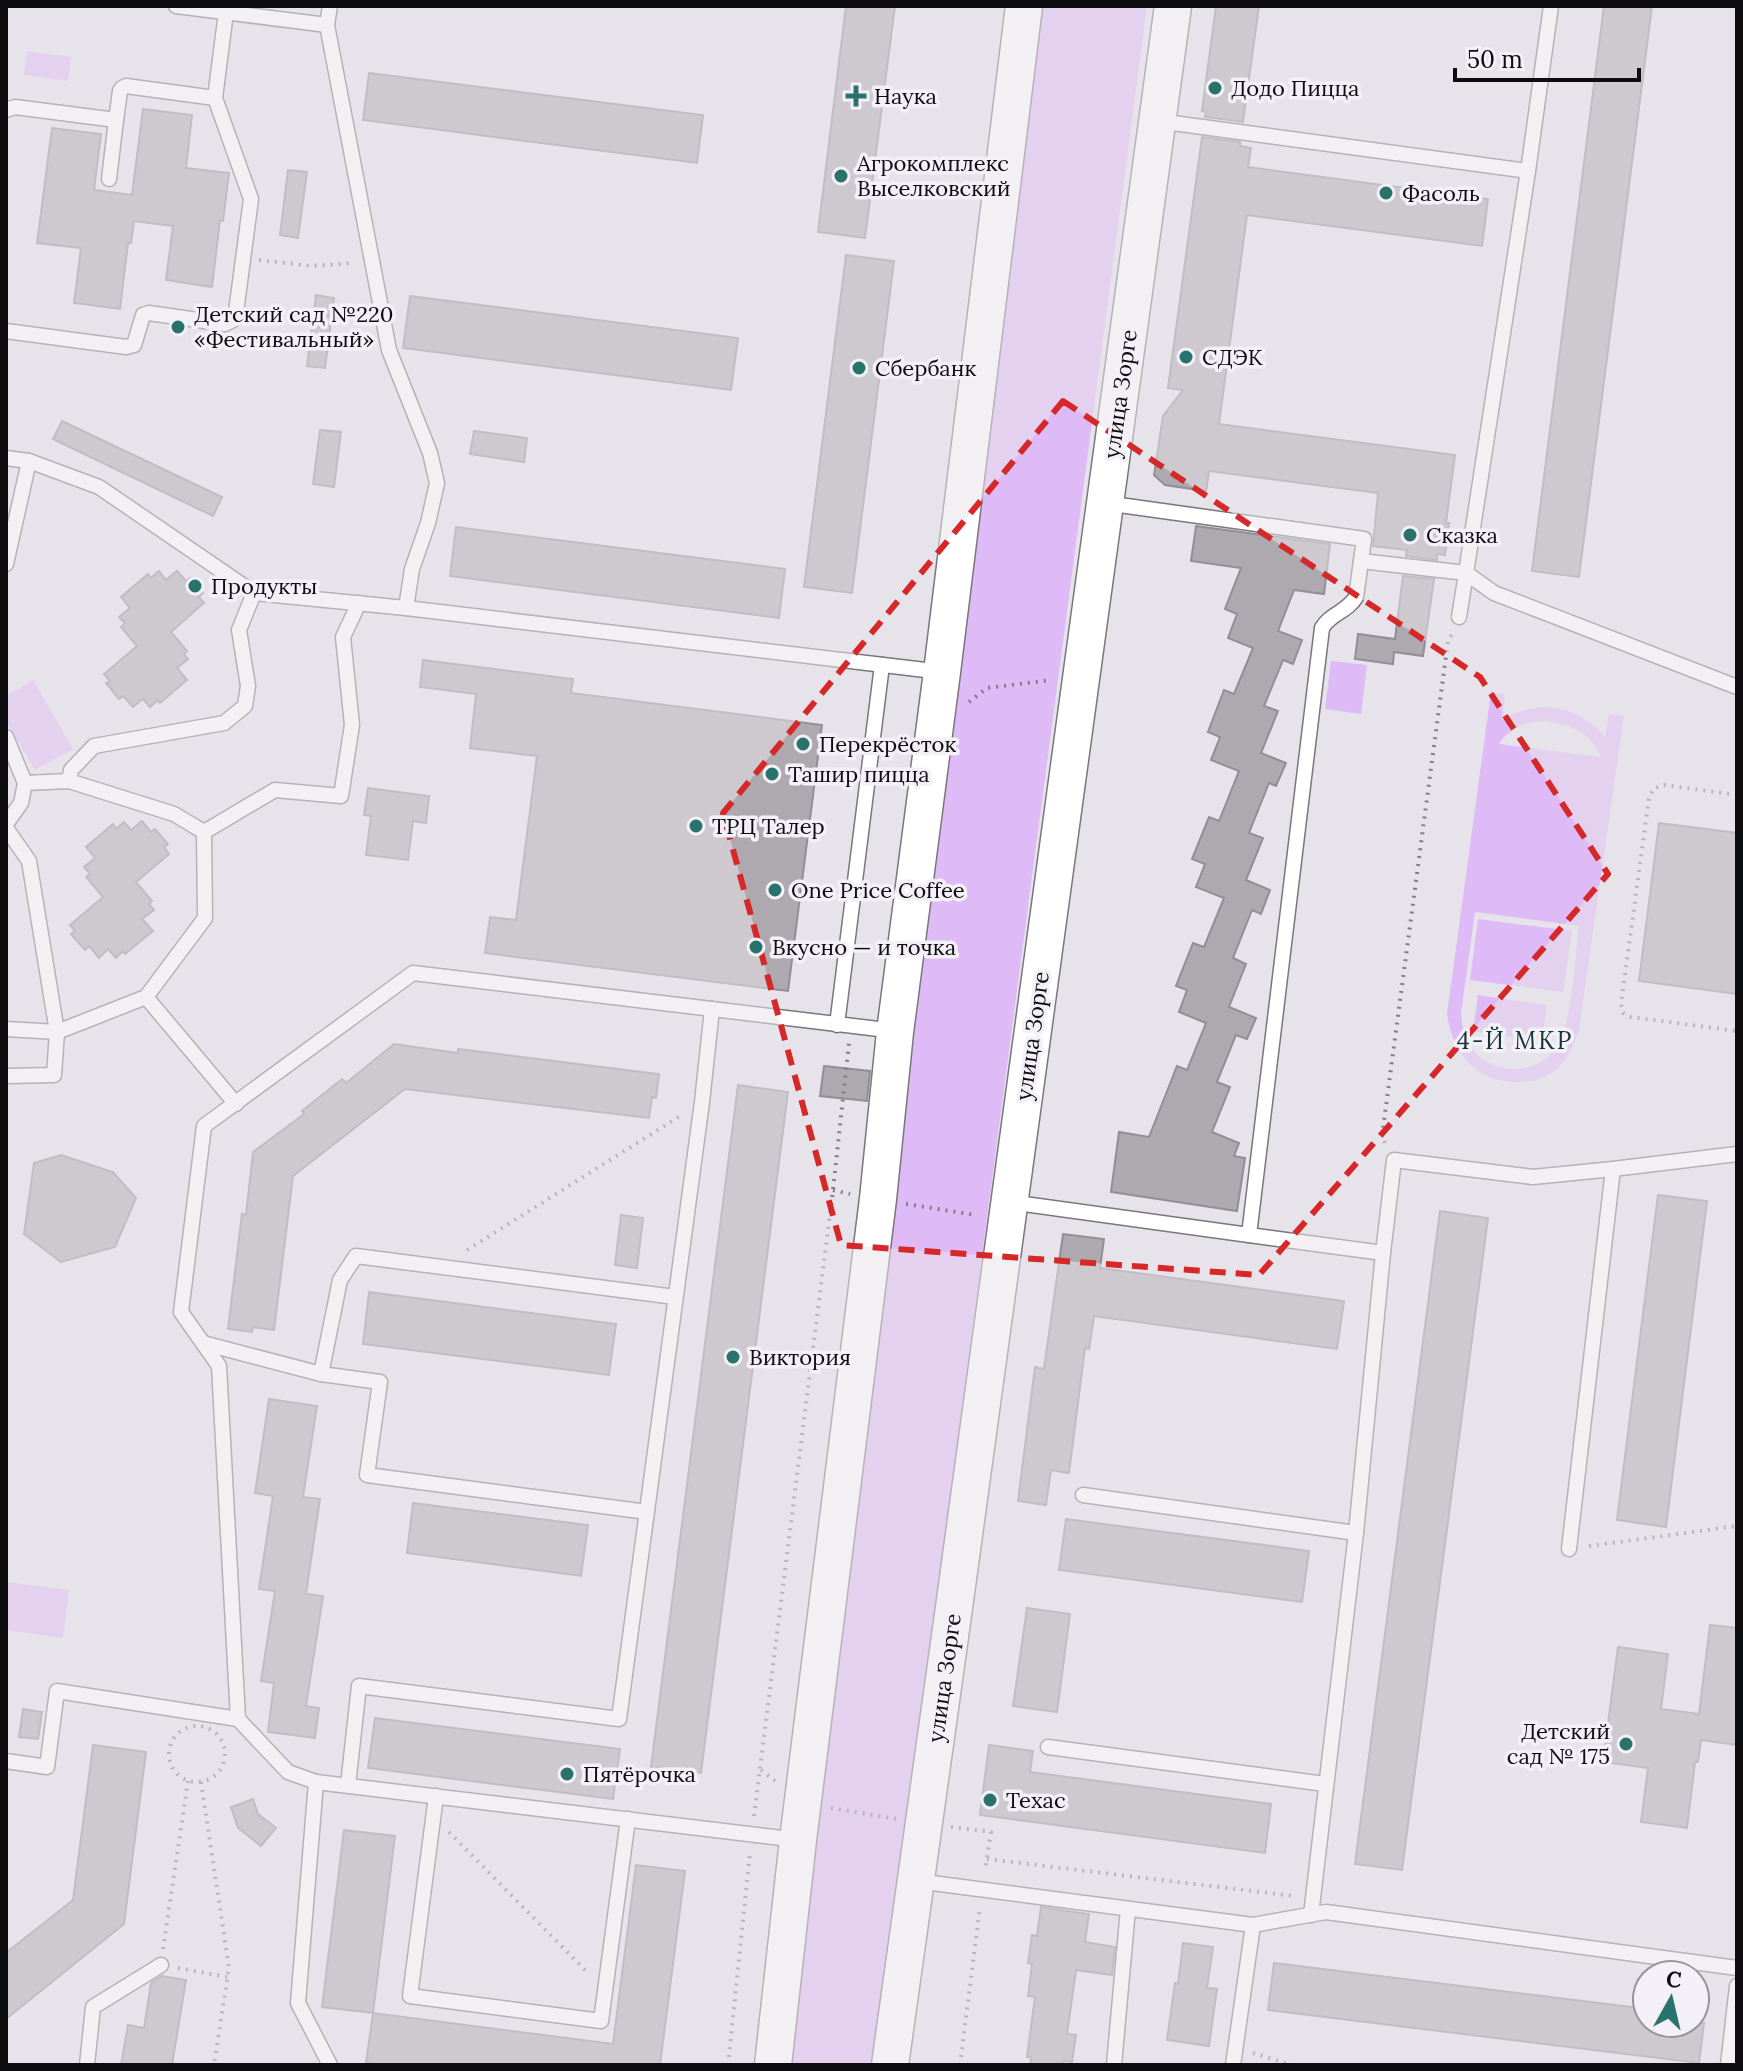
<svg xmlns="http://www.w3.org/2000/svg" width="1743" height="2071" viewBox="0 0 1743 2071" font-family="Lora,serif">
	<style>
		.green { fill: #debaf7; fill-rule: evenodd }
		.building { fill: #ada9af; stroke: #928e95; stroke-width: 2 }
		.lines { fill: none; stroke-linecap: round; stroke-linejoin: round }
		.service-casing { stroke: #79767c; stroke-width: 17 }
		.secondary-casing { stroke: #79767c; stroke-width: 39 }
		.path { stroke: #827f84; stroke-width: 4; stroke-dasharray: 2 6; stroke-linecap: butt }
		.service { stroke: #fff; stroke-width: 14 }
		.secondary { stroke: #fff; stroke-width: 36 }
		.marked { fill: none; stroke: #d62828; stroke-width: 6; stroke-dasharray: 16 10; stroke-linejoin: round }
		.poi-dot { fill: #2a736d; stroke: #f4f0f7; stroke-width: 3 }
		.labels { text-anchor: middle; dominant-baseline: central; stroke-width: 7; stroke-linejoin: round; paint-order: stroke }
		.poi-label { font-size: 22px; fill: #0d0c0e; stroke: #f4f0f7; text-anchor: start }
		.street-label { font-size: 22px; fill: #0d0c0e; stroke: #f4f0f7 }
		.neighbourhood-label { font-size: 24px; letter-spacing: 2px; fill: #123432; stroke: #f4f0f7 }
	</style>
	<rect width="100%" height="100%" fill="#e7e3ea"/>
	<g class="green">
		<path d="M1039,6h108l-272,2059h-90z"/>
		<path d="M27,51l44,6 -3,24 -44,-6z"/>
		<path d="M1331,661l36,4 -6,49 -36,-5z"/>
		<path d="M33,680l40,69 -38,21 -29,-49v-25z"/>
		<path d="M1491,692l14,2 -3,26c37,-22 75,-15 103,17l4,-23 15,2 -45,314c-5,13 -10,27 -20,37 -11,11 -25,15 -40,15 -43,1 -66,-28 -72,-68zM1539,721c27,1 52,10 62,36l-102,-13c9,-15 23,-20 40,-23zM1475,912l104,14c-4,33 -6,88 -20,116 -17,35 -66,35 -88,6 -7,-11 -9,-23 -10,-35z"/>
		<path d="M1478,919l94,12 -9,61 -93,-12z"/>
		<path d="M1478,995l69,10 -5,36 -69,-10z"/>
		<path d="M6,1582l63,8 -6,48 -57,-8z"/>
	</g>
	<g class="building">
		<path d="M846,6h49l-30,232 -47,-6z"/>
		<path d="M1216,6h43l-16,116 -38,-5 1,-5 -4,-1z"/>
		<path d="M1604,6h48l-73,571 -47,-6z"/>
		<path d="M369,73l334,42 -6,48 -334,-43z"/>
		<path d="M143,109l49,6 -6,53 43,5 -6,48 -3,-1 -8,67 -46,-7 7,-54 -39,-5 -3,22h-3l-8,66 -46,-6 7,-55 -44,-5 15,-115 49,6 -7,56 38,5z"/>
		<path d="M1202,137l38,5v4l11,2 -3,19 240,32 -6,47 -235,-31 -28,209 236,31 -9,68h3l-4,32 -8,-1v6l-31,-4 1,-6 -34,-4 5,-53 -169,-22 -3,20 -41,-6 -11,-10 9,-59 20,-26 -15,-2z"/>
		<path d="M288,170l19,2 -9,66 -18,-3z"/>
		<path d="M846,255l48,6 -42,332 -48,-6z"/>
		<path d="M316,295l18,3 -9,70 -18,-2z"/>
		<path d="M410,296l328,42 -7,52 -328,-42z"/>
		<path d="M62,421l160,76 -9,19 -160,-77z"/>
		<path d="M320,430l21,2 -7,55 -21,-3z"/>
		<path d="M474,431l53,7 -3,24 -54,-8z"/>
		<path d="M1196,526l134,18 -6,50 -30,-4 -16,41 24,9 -9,24 -10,-4 -19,46 14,5 -17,42 25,10 -10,23 -7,-3 -20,50 14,5 -17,42 24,10 -9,24 -9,-4 -19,48 13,6 -17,43 27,11 -9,21 -11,-4 -19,47 13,5 -18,45 27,11 -5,13 11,2 -8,53 -126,-19 8,-60 30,5 28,-71 10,4 19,-47 -27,-11 8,-22 -11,-4 17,-43 11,4 20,-49 -28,-11 9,-23 -13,-5 17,-42 10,4 20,-50 -28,-11 9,-23 -12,-5 16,-42 10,4 19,-46 -25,-10 9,-24 -12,-5 16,-41 -50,-7z"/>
		<path d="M456,527l329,42 -6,49 -329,-42z"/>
		<path d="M159,571l7,9 11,-9 9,10 4,-3 13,15 -4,4 5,6 -33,29 16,19 -3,3 4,5 -11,9 10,12 -27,23 -2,-3 -8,7 -7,-8 -10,8 -10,-11 -4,3 -13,-16 4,-2 -6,-7 33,-28 -16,-19 4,-4 -6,-6 11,-9 -9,-11 27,-23 3,4z"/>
		<path d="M1403,576l31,3 -11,77 -29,-4 -1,12 -38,-5 3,-25 37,5z"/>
		<path d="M423,660l150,19 -2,14 251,32 -34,266 -303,-38 5,-36 26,3 21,-164 -67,-8 6,-54 -56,-7z"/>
		<path d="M368,788l61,8 -3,27 -13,-2 -5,39 -42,-5 5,-39 -7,-1z"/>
		<path d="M142,821l9,11 4,-3 13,15 -4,3 5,7 -33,28 16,19 -3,3 5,6 -12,9 11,12 -28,23 -2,-3 -7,7 -8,-9 -9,9 -10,-12 -4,4 -14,-16 4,-3 -5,-6 33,-28 -17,-20 4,-3 -6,-7 11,-9 -9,-11 27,-23 3,5 8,-7 7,8z"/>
		<path d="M1659,823l78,10v161l-98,-13z"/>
		<path d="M394,1044l64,9v-4l201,25 -3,24 -4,-1 -3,21 -244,-29 -112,87 -19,154 -21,-3 -1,5 -24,-3 14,-115 4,1 7,-63 51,-38 -2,-3 40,-32 4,4z"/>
		<path d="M824,1066l46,5 -3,30 -47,-5z"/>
		<path d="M738,1085l50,7 -87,681 -50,-6z"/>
		<path d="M61,1155l52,17 23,26 -21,49 -54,15 -37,-28 10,-71z"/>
		<path d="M1658,1195l49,6 -41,326 -49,-7z"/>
		<path d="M1440,1211l48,7 -86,652 -47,-6z"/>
		<path d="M621,1215l22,3 -6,50 -22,-3z"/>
		<path d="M1063,1234l41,5 -4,29 244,33 -7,48 -243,-33 -5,33 -4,-1 -16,125 -18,-3 -5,35 -28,-4 17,-134 9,2z"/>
		<path d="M369,1292l247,32 -7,51 -246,-31z"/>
		<path d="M269,1399l48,7 -14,91 17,2 -14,95 17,2 -17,110 13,2 -4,30 -47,-6 6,-49 -13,-2 14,-90 -16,-2 14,-93 -18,-3z"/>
		<path d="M413,1503l175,22 -7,51 -174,-23z"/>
		<path d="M1066,1519l243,32 -7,51 -243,-32z"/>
		<path d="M1027,1608l43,6 -13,98 -44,-6z"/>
		<path d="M1710,1625l27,3v117l-36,-5 -3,22h-3l-8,66 -46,-6 7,-54 -45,-6 15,-115 50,7 -7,55 38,5z"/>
		<path d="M23,1709l19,3 -4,27 -19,-2z"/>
		<path d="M375,1718l245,31 -7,50 -245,-31z"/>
		<path d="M93,1745l53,7 -22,172 -118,95v-66l67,-53z"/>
		<path d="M989,1745l44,6 -3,21 241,32 -6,49 -285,-38z"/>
		<path d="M253,1799l5,15 18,14 -15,18 -23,-18 -7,-21z"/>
		<path d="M344,1830l51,6 -22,177 -51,-6z"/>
		<path d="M636,1865l49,6 -25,194h-282l-12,-2 7,-50 240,31z"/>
		<path d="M1041,1907l48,7 -4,28 30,5 -3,28 -36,-5 -9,64 9,1 -4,27 -8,-1 -1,4h-33l1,-8h-4l8,-60 -7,-1 4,-32 -4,-1 4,-28 5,1z"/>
		<path d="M1183,1943l30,4 -6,41 10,1 -8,57 -42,-6 8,-57 3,1z"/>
		<path d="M1274,1963l373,46v14h57l-5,40 -431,-53z"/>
		<path d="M162,1976l24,4 -14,85h-51l7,-40 16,3 7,-45z"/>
	</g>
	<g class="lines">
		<g class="service-casing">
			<g id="service">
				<path d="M176,6l151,19"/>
				<path d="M330,6l-3,19 62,325 41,103 7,30 -9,40 -16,46 -6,39"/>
				<path d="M6,110l9,-3 101,13 4,-29 2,-3 4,-2 89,12"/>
				<path d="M1158,121l370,50"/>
				<path d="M109,179l7,-59"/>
				<path d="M6,331l120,16 8,-2 9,-30 6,-2 76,11 8,-4 3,-8 15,-113 -36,-101 11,-86"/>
				<path d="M6,458l23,3 70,26 155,106 152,15 536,64"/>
				<path d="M1361,561l105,12 62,-402 23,-165"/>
				<path d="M6,564l23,-103"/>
				<path d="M1459,617l7,-44 28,20 243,94"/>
				<path d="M6,737l19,46 -4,20 -15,21"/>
				<path d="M69,781l2,-11 23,-24 130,-23 21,-17 3,-20 -9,-56 15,-37"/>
				<path d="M25,783l44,-2 105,33 30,18"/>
				<path d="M6,828l23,33 28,171 -3,43 -48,1"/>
				<path d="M204,832l71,-42 66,6 11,-71 -9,-88 16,-34"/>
				<path d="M146,997l90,107"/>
				<path d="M837,1025l45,-360"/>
				<path d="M6,1029l51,3 89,-35 59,-79 -1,-86"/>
				<path d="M1010,1202l239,33 73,-607c8,-14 26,-17 34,-31l8,-58 -259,-36"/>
				<path d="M1249,1235l134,18 -27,280 -45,382"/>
				<path d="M1383,1253l11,-93 139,17 80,-8 124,-15"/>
				<path d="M203,1343l118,31 19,-94 16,-24 319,41"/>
				<path d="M321,1374l59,8 -13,93 280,37"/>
				<path d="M1083,1495l273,38"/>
				<path d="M1569,1549l44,-380"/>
				<path d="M1048,1747l277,37"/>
				<path d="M6,1761l41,6 10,-76 181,28"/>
				<path d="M316,1782l-18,221 32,62"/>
				<path d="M348,1785l11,-99 260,33 83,-617 10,-93"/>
				<path d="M436,1796l-26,200 191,25 27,-202"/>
				<path d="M798,1840l-482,-58 -28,-10 -50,-53 -19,-353 -38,-54 23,-186 209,-153 482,58"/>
				<path d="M917,1881l336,44 73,-13 411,56"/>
				<path d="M87,2065l6,-58 68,-42"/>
				<path d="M1114,2065l14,-156"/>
				<path d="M1233,2065l20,-140"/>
				<path d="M1728,2065l9,-79"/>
			</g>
		</g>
		<g class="secondary-casing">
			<g id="secondary">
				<path d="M773,2065l25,-225 80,-641 17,-167 47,-360 82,-666"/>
				<path d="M890,2065l63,-450 220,-1609"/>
			</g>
		</g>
		<g class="path">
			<path d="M259,260l53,6 42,-3"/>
			<path d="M969,702l18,-14 64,-8"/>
			<path d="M1737,795l-73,-10 -10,3 -5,10 -28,206 2,9 8,4 106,14"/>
			<path d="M1385,1143l-3,-7 66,-495 4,-7"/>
			<path d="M833,1190l17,4"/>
			<path d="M906,1204l70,11"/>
			<path d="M467,1250l213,-134"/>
			<path d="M1589,1546l148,-20"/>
			<circle cx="197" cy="1754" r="28"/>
			<path d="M761,1770l14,11"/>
			<path d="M201,1782l28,186 -15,97"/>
			<path d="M831,1808l66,11"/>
			<path d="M754,1816l79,-626 16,-147"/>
			<path d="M951,1827l40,5 -6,38"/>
			<path d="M449,1832l140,142"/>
			<path d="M987,1859l307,37"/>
			<path d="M163,1949l25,-168"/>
			<path d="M178,1968l49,9"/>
			<path d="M1253,2053l39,12"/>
			<path d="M728,2065l22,-212"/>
			<path d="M960,2065l20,-158"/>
		</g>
		<use href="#service" class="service"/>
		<use href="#secondary" class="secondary"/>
	</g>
	<path d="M0 0H1743V2071H0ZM1063,401l417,276 128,197 -349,401 -418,-30 -118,-432z" fill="#e7e3ea" fill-opacity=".55" fill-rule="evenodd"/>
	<path class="marked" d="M1063,401l417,276 128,197 -349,401 -418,-30 -118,-432z"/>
	<g class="poi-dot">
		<circle cx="1215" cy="88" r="8"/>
		<path d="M852 84h8v8h8v8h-8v8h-8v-8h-8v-8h8z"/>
		<circle cx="841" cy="176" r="8"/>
		<circle cx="1386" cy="193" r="8"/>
		<circle cx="178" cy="327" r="8"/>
		<circle cx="1186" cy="357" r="8"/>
		<circle cx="859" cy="368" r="8"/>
		<circle cx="1410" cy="535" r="8"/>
		<circle cx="195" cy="586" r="8"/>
		<circle cx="803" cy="744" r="8"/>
		<circle cx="772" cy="774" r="8"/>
		<circle cx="696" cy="826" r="8"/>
		<circle cx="775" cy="890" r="8"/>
		<circle cx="756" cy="947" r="8"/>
		<circle cx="733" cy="1357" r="8"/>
		<circle cx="1626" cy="1744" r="8"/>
		<circle cx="567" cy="1774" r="8"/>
		<circle cx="990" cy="1800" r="8"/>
	</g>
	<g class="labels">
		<g class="poi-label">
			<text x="1231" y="88">Додо Пицца</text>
			<text x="874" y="96">Наука</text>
			<text x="857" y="163">Агрокомплекс<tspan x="857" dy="25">Выселковский</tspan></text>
			<text x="1402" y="193">Фасоль</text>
			<text x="194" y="314">Детский сад №220<tspan x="194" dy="25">«Фестивальный»</tspan></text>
			<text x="1202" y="357">СДЭК</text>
			<text x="875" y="368">Сбербанк</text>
			<text x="1426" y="535">Сказка</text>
			<text x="211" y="586">Продукты</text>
			<text x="819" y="744">Перекрёсток</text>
			<text x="788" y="774">Ташир пицца</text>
			<text x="712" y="826">ТРЦ Талер</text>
			<text x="791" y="890">One Price Coffee</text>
			<text x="772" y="947">Вкусно — и точка</text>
			<text x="749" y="1357">Виктория</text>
			<text x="1610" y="1731" text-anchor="end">Детский<tspan x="1610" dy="25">сад № 175</tspan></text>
			<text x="583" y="1774">Пятёрочка</text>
			<text x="1006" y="1800">Техас</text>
		</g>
		<g class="street-label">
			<text transform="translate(1120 394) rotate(-82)">улица Зорге</text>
			<text transform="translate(1032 1036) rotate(-82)">улица Зорге</text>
			<text transform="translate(944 1678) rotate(-82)">улица Зорге</text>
		</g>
		<g class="neighbourhood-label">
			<text x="1515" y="1040">4-Й МКР</text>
		</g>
	</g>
	<rect width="1743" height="2071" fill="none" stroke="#0d0c0e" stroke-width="16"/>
	<g transform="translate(1671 1999) rotate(8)"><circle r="38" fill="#f4f0f7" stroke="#98959a" stroke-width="2"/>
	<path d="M0-6L14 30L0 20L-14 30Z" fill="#2a736d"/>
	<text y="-12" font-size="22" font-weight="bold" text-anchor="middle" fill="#0d0c0e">С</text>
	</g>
	<path d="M1455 68v12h184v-12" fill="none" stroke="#0d0c0e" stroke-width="4"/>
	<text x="1467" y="68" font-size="24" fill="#0d0c0e" stroke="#f4f0f7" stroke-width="6" paint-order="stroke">50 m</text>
</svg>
